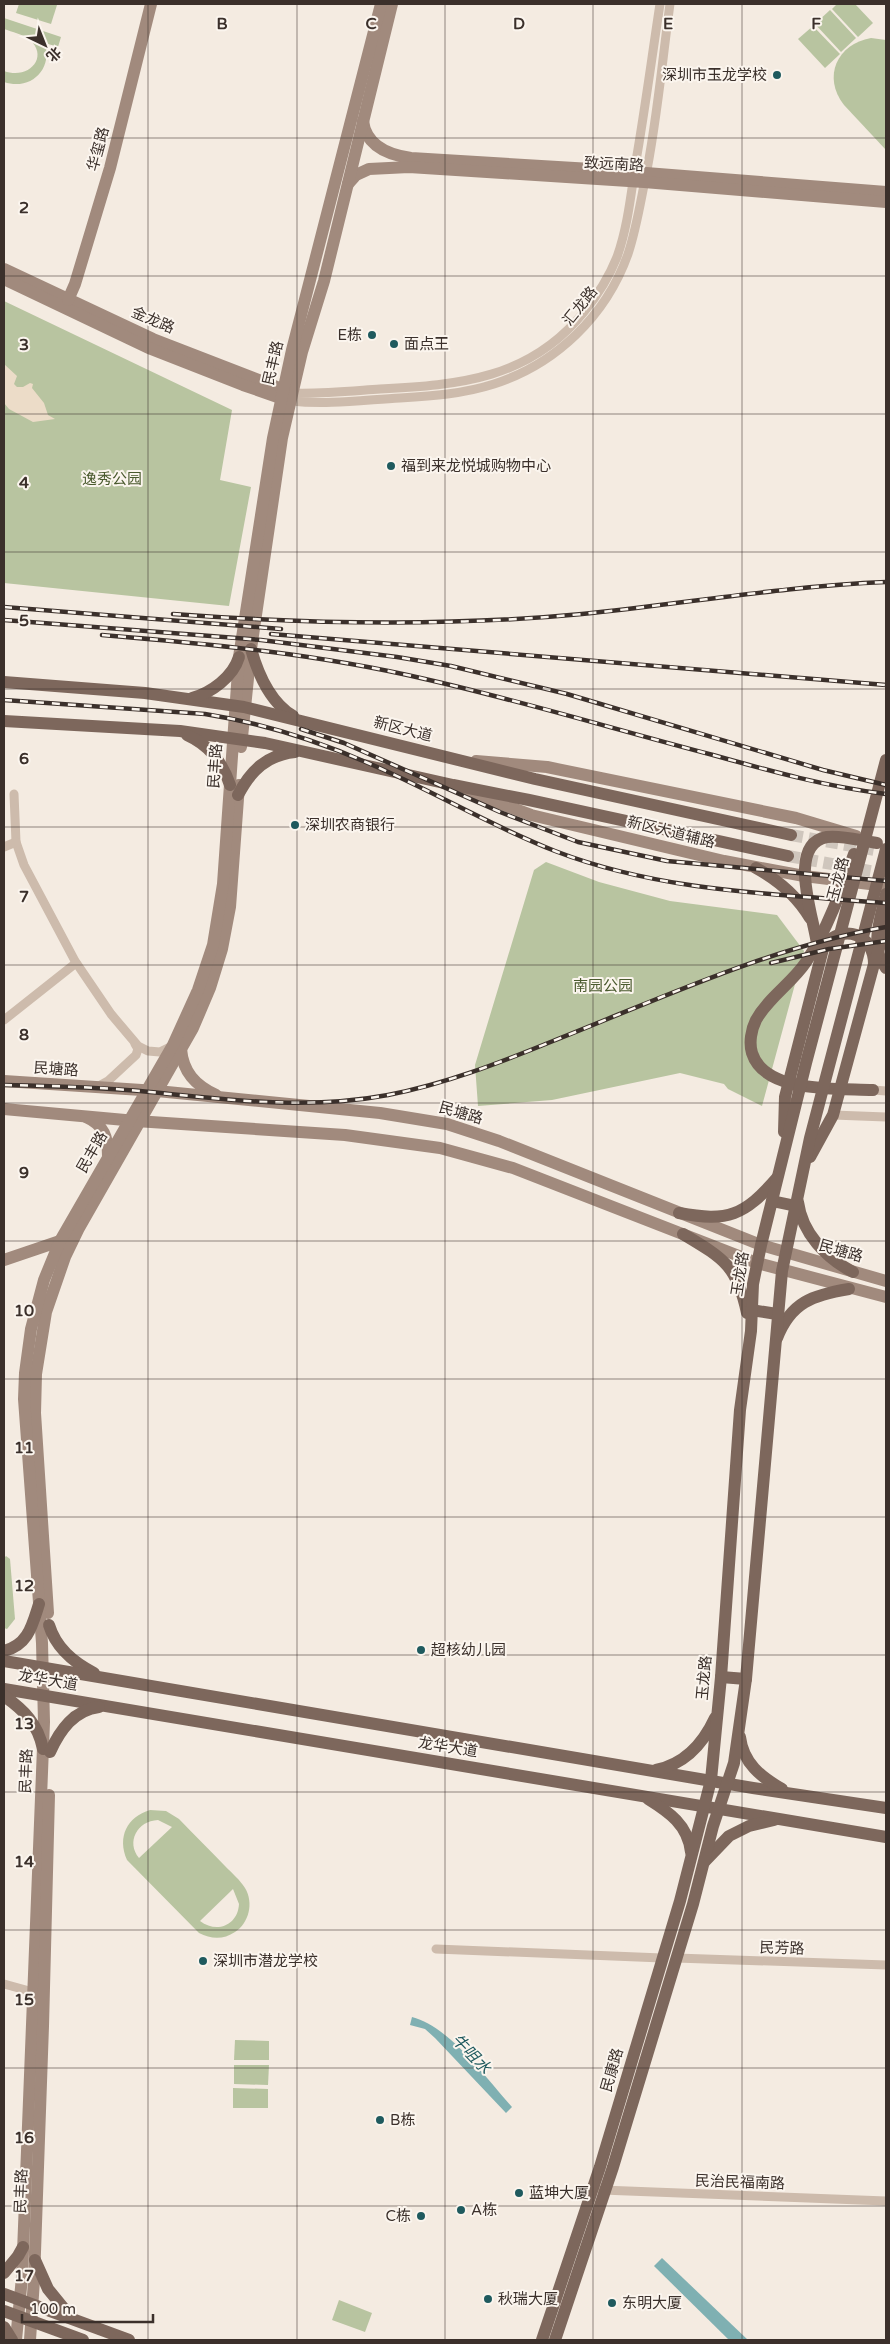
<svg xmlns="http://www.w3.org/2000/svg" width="890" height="2344" viewBox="0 0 890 2344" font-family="'Varela Round','Noto Sans SC',sans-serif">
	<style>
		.green { fill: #b8c4a0; fill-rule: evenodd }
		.plaza { fill: #ecdcc8 }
		.water { fill: #7fb0b2 }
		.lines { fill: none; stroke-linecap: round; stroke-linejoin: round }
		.primary-tunnel { stroke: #cfc6bd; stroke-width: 12; stroke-dasharray: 12 6; stroke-linecap: butt }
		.street { stroke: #cdbbac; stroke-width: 9 }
		.secondary { stroke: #a18a7d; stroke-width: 12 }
		.primary { stroke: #7d675c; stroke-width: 12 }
		.rail-casing { stroke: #3b302b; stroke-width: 4.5 }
		.rail { stroke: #fbf5ee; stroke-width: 2.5; stroke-dasharray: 8; stroke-linecap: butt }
		.grid { fill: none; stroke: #3b302b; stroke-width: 1; stroke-opacity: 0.55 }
		.poi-dot { fill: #1f5a5e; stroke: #fbf5ee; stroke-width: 2 }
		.labels { text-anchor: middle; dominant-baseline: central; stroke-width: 4; stroke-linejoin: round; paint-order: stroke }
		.poi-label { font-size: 15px; fill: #3b302b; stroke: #fbf5ee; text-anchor: start }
		.street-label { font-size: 15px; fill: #3b302b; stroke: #fbf5ee }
		.park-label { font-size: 15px; fill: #4a5a2e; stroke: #fbf5ee }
		.water-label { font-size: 16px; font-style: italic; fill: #1f5a5e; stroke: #fbf5ee }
		.grid-label { font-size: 16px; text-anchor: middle; font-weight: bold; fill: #3b302b; stroke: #fbf5ee; stroke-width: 4; stroke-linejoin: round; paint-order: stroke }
	</style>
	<rect width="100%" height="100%" fill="#f4ebe1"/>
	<g class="green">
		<path d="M19,4h34l4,1 -6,19 -35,-11z"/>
		<path d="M837,4h18l18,19 -15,14 -26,-28z"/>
		<path d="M830,10l26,28 -15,14 -26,-28z"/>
		<path d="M4,18l57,19 -3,10 -13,-4c8,27 -15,48 -41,39v-11c25,9 45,-14 26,-31 -7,-6 -18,-8 -26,-11z"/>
		<path d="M813,26l27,28 -15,14 -27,-29z"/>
		<path d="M871,38l15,2v110l-42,-45c-22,-28 -7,-61 27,-67z"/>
		<path d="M4,301l228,109 -12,70 31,7 -22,119 -225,-23z"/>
		<path d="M546,862l53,20 71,19 107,14 27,36 -42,155 -34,-17 -4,-5 -44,-11 -128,27 -74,6 -3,-41 59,-195z"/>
		<path d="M6,1556l4,3 5,60 -8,10 -3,-1v-70z"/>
		<path d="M150,1810l16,1 13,8c15,16 31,31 46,47 7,7 15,14 20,22 9,15 4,35 -10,44 -12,8 -24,7 -36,1l-72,-73c-10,-23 0,-43 23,-50zM158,1820l14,7 -33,31c-13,-16 -2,-37 19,-38zM233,1889l6,15c-1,21 -22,30 -39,17z"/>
		<path d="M235,2040l34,1v19h-35z"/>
		<path d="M234,2065h35l-1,20 -34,-1z"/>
		<path d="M233,2088l35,1v19h-35z"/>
		<path d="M339,2300l33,13 -7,19 -33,-12z"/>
	</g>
	<path class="plaza" d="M4,364l13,12 -3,8 3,3h6l7,-4 3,1 -1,4 12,15 4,12 7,4 -22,3 -24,-13 -5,-6z"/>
	<g class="water">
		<path d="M412,2017c38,10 74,61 100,90l-6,6 -71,-75 -10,-9 -15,-4z"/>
		<path d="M662,2258l86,82h-19l-75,-74z"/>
	</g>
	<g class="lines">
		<g class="primary-tunnel">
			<path d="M791,835l95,17"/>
			<path d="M788,856l98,18"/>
		</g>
		<g class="street">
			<path d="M293,393c28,1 58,-2 87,-4 79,-4 150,-10 204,-77 13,-16 25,-35 33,-55 11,-31 14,-64 19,-96 9,-52 16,-105 24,-157"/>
			<path d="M291,401c36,4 73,-1 109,-3 32,-2 63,-4 94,-14 62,-20 112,-68 134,-130 8,-24 12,-49 17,-74 12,-58 17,-118 25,-176"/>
			<path d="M14,794l2,48 8,23 51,96 36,53 27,32 10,5 12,1 12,-6"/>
			<path d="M4,847l12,-5"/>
			<path d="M4,1020l72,-57"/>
			<path d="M99,1086l9,-5 28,-26 2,-6 -3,-5"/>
			<path d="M873,1090l13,1"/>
			<path d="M833,1115l53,2"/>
			<path d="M436,1949l226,9"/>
			<path d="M676,1958l210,7"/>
			<path d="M4,1984l29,8"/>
			<path d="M602,2190l284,11"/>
		</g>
		<g class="secondary">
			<path d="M363,121c3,25 26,34 48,37l197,12 278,22"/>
			<path d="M348,184l8,-9 13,-6 40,-2 235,15 242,20"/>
			<path d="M4,269l149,70 137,53"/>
			<path d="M4,279l147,70 92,36 46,16"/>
			<path d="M68,300l7,-16 35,-116 41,-164"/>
			<path d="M241,747l10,-98 31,-211 20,-86 22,-71 68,-277"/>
			<path d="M476,761l71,6 249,51 60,18"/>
			<path d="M469,792l62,23 193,46 80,15 82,10"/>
			<path d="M181,1049c2,23 14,36 35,46"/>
			<path d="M4,1081l153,10 223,22 67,11 52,17 262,104 125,36"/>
			<path d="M4,1109l132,12 209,14 95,13 73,20 244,95 129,34"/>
			<path d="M86,1117c18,8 22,20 22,39"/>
			<path d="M4,1260l56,-19"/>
			<path d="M48,1613l-13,-200 1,-39 10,-62 19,-55 14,-29 114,-200 17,-40 12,-39 8,-42 9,-122"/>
			<path d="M16,2340l6,-63 22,-555 -2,-79 -18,-244 1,-26 6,-44 13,-49 16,-39 113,-196 25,-55 15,-45 10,-61 16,-227 34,-219 19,-88 89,-346"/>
			<path d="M30,2340l4,-60 9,-254 6,-231"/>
		</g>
		<g class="primary">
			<path d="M251,649c7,25 19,53 42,67"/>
			<path d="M4,682l141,11 99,14 291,72 256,56"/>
			<path d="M192,698c19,-5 41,-21 47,-41"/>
			<path d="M4,721l176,10 85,12 188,42 76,15 259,56"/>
			<path d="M187,735c22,10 35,26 43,50"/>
			<path d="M238,795c13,-25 29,-40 57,-43"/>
			<path d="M854,854c-13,37 -27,76 -48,108 -14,21 -38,36 -50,58 -5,10 -7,23 -4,33 13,41 87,35 121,37"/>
			<path d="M756,868c22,12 41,28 54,50"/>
			<path d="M886,894c-5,23 -17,54 0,74"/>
			<path d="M817,944c-3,-26 -31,-100 10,-107 16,-2 34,4 50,6"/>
			<path d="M784,1132l1,-35 39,-152c19,-22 50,-11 50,19"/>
			<path d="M810,1157l23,-42 41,-151 12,-37"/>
			<path d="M772,1201l24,5"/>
			<path d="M798,1202c4,31 28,56 55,70"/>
			<path d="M679,1213c49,9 65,3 98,-35"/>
			<path d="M683,1234c40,24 54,31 64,79"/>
			<path d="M751,1310l26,4"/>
			<path d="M777,1338c14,-36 36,-43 72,-49"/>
			<path d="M49,1625c7,23 24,37 45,48"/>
			<path d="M4,1651c24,-6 28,-25 35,-47"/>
			<path d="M4,1661l749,127 133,20"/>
			<path d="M721,1677l25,2"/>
			<path d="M4,1689l882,148"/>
			<path d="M4,1696c20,14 34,28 39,53"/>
			<path d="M740,1737c3,26 21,40 42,52"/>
			<path d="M50,1752c10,-22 24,-42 49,-45"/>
			<path d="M656,1770c29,-6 47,-26 59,-52"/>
			<path d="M648,1799c21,13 40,26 43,53"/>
			<path d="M705,1861l24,-25 20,-10 25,-6"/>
			<path d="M35,2260l13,29 22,27"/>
			<path d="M4,2273l14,-17 5,-9"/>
			<path d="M4,2294l125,46"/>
			<path d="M4,2311l79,29"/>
			<path d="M4,2327l8,13"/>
			<path d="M542,2340l58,-173 80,-266 31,-121 10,-103 19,-267 11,-79 2,-47 8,-39 45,-182 80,-303"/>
			<path d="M555,2340l58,-173 80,-263 20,-78 21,-63 12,-84 36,-408 28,-133 76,-289"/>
		</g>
		<g class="rail-casing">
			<g id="rail">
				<path d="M4,607l277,22"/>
				<path d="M173,614c136,10 273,13 409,0 101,-10 202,-28 304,-32"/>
				<path d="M4,620l257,20 136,17 54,9 116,28 256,76 63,15"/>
				<path d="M271,634l615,51"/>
				<path d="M102,635c109,9 216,19 323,44 97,22 192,51 288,76 57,16 115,32 173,39"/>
				<path d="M4,700l201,14c57,9 110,26 163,49 63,27 123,63 187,88 106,41 220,43 331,52"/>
				<path d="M301,729l43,14 156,69 78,30 89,19 219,20"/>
				<path d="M771,963l58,-14 57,-8"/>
				<path d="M4,1085c49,1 98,2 146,7 80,8 158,18 238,3 57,-11 111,-32 165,-54 109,-43 217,-94 333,-114"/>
			</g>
		</g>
		<use href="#rail" class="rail"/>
	</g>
	<path class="grid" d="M148,4v2336M297,4v2336M445,4v2336M593,4v2336M742,4v2336M4,138h882M4,276h882M4,414h882M4,552h882M4,689h882M4,827h882M4,965h882M4,1103h882M4,1241h882M4,1379h882M4,1517h882M4,1655h882M4,1792h882M4,1930h882M4,2068h882M4,2206h882"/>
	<g class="poi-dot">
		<circle cx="777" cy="75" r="5"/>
		<circle cx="372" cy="335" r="5"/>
		<circle cx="394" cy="344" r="5"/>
		<circle cx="391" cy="466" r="5"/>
		<circle cx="295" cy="825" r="5"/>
		<circle cx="421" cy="1650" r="5"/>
		<circle cx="203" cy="1961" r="5"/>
		<circle cx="380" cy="2120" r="5"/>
		<circle cx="519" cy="2193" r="5"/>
		<circle cx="461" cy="2210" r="5"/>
		<circle cx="421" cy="2216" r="5"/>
		<circle cx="488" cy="2299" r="5"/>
		<circle cx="612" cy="2303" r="5"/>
	</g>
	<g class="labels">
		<g class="poi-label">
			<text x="767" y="75" text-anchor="end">深圳市玉龙学校</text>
			<text x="362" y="335" text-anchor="end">E栋</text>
			<text x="404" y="344">面点王</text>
			<text x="401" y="466">福到来龙悦城购物中心</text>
			<text x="305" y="825">深圳农商银行</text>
			<text x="431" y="1650">超核幼儿园</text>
			<text x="213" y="1961">深圳市潜龙学校</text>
			<text x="390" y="2120">B栋</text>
			<text x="529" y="2193">蓝坤大厦</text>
			<text x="471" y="2210">A栋</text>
			<text x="411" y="2216" text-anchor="end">C栋</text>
			<text x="498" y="2299">秋瑞大厦</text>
			<text x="622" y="2303">东明大厦</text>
		</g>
		<g class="street-label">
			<text transform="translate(98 149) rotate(-75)">华玺路</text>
			<text transform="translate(614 164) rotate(3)">致远南路</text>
			<text transform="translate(580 306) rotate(-51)">汇龙路</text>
			<text transform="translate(153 320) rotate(23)">金龙路</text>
			<text transform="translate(273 363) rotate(-77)">民丰路</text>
			<text transform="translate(403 729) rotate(14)">新区大道</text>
			<text transform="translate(215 766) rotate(-86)">民丰路</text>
			<text transform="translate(671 832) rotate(14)">新区大道辅路</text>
			<text transform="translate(838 879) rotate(-75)">玉龙路</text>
			<text transform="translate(56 1069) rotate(4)">民塘路</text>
			<text transform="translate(461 1113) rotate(16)">民塘路</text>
			<text transform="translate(92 1152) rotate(-60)">民丰路</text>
			<text transform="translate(841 1251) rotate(16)">民塘路</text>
			<text transform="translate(740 1274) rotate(-81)">玉龙路</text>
			<text transform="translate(704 1678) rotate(-85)">玉龙路</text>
			<text transform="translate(48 1680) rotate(10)">龙华大道</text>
			<text transform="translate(448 1747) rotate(9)">龙华大道</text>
			<text transform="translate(26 1771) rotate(-88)">民丰路</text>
			<text transform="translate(782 1948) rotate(2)">民芳路</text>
			<text transform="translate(612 2070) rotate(-74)">民康路</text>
			<text transform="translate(740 2182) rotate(2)">民治民福南路</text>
			<text transform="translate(21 2191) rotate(-88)">民丰路</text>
		</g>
		<g class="park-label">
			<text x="112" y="479">逸秀公园</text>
			<text x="603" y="986">南园公园</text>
		</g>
		<g class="water-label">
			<text transform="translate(471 2054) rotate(46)">牛咀水</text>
		</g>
	</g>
	<g class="grid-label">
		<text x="222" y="29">B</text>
		<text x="371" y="29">C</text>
		<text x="519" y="29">D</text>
		<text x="668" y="29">E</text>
		<text x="816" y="29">F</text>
		<text x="24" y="213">2</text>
		<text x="24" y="350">3</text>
		<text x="24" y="488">4</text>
		<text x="24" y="626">5</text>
		<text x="24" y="764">6</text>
		<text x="24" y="902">7</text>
		<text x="24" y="1040">8</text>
		<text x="24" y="1178">9</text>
		<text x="24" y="1316">10</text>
		<text x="24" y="1453">11</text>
		<text x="24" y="1591">12</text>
		<text x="24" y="1729">13</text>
		<text x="24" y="1867">14</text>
		<text x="24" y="2005">15</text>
		<text x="24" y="2143">16</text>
		<text x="24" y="2281">17</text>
	</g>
	<rect width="890" height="2344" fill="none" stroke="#3b302b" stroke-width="10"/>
	<g transform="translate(45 45) rotate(137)" stroke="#fbf5ee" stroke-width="4" paint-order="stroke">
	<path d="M0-4L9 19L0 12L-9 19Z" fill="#3b302b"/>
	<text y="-8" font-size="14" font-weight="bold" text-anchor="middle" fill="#3b302b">北</text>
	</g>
	<path d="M22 2314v8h131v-8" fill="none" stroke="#3b302b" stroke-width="2.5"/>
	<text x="30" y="2314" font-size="15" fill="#3b302b" stroke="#fbf5ee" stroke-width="4" paint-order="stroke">100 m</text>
</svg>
